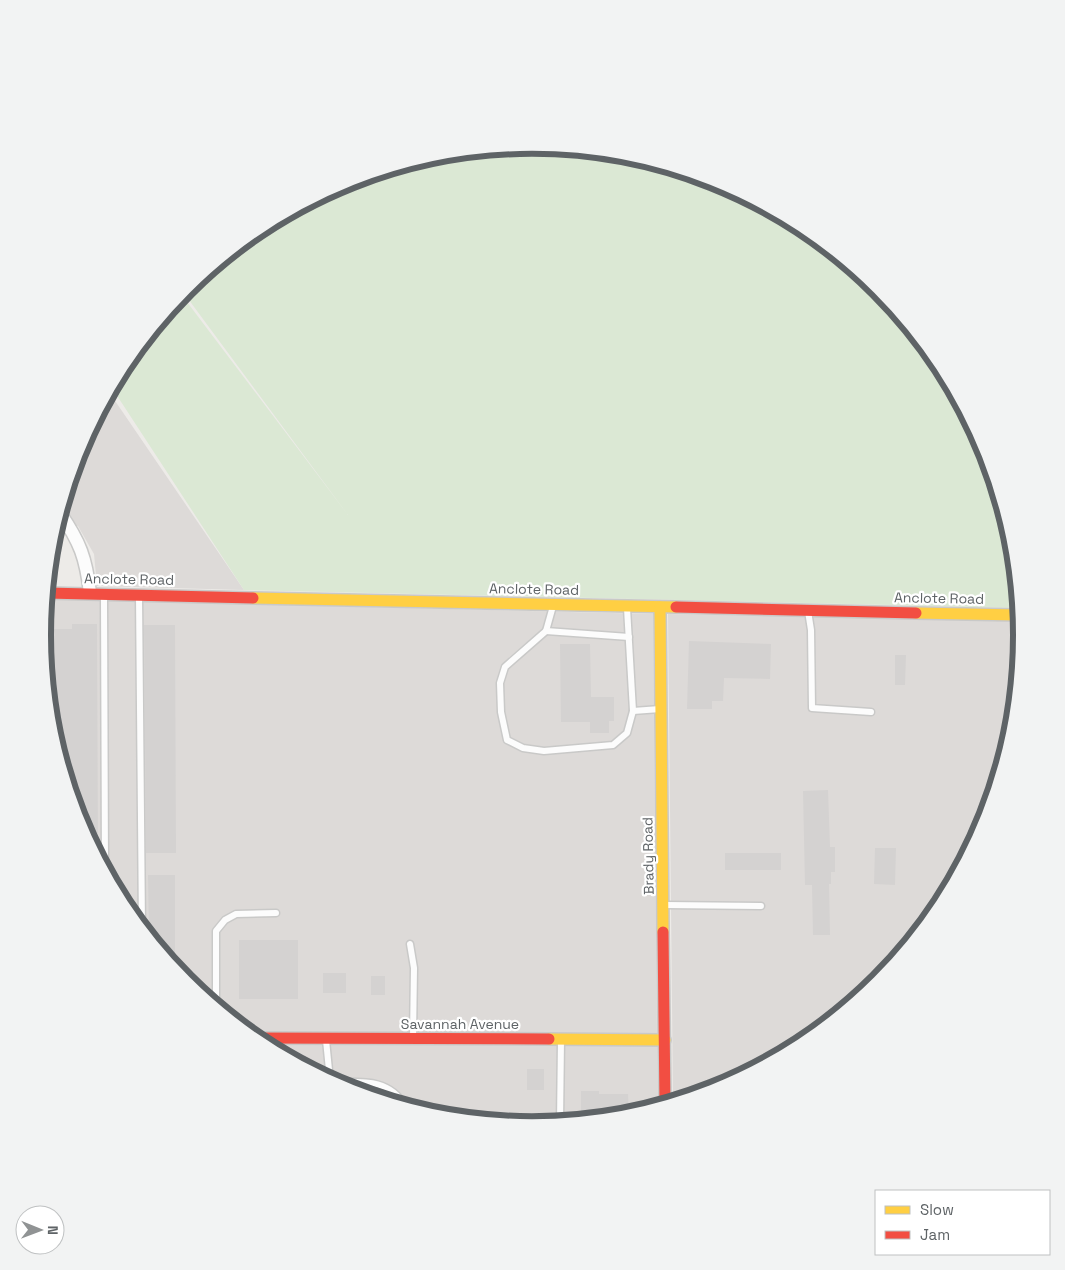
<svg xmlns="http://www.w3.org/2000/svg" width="1065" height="1270" viewBox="0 0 1065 1270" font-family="'Space Grotesk',sans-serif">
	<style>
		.industrial { fill: #dddad8 }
		.green { fill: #dbe8d4 }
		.building { fill: #d4d2d1 }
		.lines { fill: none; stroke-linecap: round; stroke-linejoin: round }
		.lane-casing { stroke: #c9c9c8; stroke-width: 9 }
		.street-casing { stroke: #c9c9c8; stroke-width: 15 }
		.slow-casing { stroke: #c9c9c8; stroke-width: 14 }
		.jam-casing { stroke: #c9c9c8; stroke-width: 14 }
		.lane { stroke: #fcfcfc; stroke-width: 6 }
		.street { stroke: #fcfcfc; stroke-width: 12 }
		.slow { stroke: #ffcf43; stroke-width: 11 }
		.jam { stroke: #f24e42; stroke-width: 11 }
		.labels { text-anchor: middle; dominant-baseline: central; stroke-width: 4.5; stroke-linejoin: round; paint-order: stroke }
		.street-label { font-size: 14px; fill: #5e6366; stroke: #fff }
		.rim { fill: none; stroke: #5e6366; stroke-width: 6 }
	</style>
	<rect width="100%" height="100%" fill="#edebe8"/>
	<g class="industrial">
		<path d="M109,392l135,198 -147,-4 -3,-32 -16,-28 -11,-3 -8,-8 21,-68z"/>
		<path d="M46,599l607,15 4,419 -410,-1 -61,-51 -61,-74 -45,-85 -28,-92 -9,-95z"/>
		<path d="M668,614l353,7 1,14 -9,96 -28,92 -45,84 -61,75 -75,61 -84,45 -47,14z"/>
		<path d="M266,1045l391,1 1,60 -30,10 -96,9 -95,-9 -92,-28z"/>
	</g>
	<path class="green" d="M533,145l95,9 92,28 85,46 74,61 61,74 45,85 28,92 7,68 -776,-18 -132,-202 13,-25 56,-69 167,221 -165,-223 78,-65 84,-45 92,-28z"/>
	<g class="building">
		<path d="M72,624h25l1,233 -18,-35 -7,-22v-26l-8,1 -13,-45 -9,-101h29z"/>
		<path d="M144,625h31l1,228h-30z"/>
		<path d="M689,641l82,3 -1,35 -46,-1 -1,23h-11v8h-25z"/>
		<path d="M560,644h30l1,53h23v24h-5v12h-19v-11h-29z"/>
		<path d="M895,655h11l-1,30h-10z"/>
		<path d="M828,790l2,57h5v25h-4v12h-2l1,51h-17l-1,-50h-7l-2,-94z"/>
		<path d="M875,848h21l-1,37 -21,-1z"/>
		<rect x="725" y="853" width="56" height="17"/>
		<path d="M148,875h27v93l-26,-32z"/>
		<rect x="239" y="940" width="59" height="59"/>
		<rect x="323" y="973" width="23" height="20"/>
		<rect x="371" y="976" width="14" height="19"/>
		<rect x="527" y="1069" width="17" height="21"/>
		<path d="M581,1091h18v3h29l1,21 -48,5z"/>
	</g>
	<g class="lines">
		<g class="lane-casing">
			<g id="lane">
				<path d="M139,596l3,332"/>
				<path d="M104,597l1,273"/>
				<path d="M553,606l-7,25 -41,36 -5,16 1,29 6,28 16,8 21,3 69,-6 14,-12 6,-22 -6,-103"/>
				<path d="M808,611l3,19 1,78 59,4"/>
				<path d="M546,631l83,6"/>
				<path d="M633,711l27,-2"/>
				<path d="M665,905l96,1"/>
				<path d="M410,944l4,24 -1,70"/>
				<path d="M216,1006v-75l9,-11 11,-6 40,-1"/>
				<path d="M326,1040l4,40"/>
				<path d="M334,1082c27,0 55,-4 71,24"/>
				<path d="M560,1122l1,-82"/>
			</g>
		</g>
		<g class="street-casing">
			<path id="street" d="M60,513c20,29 26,45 30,80"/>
		</g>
		<g class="slow-casing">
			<g id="slow">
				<path d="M253,598l423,9"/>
				<path d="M660,607l3,325"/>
				<path d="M916,613l104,2"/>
				<path d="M549,1039l116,1"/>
			</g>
		</g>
		<g class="jam-casing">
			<g id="jam">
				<path d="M47,593l206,5"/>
				<path d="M676,607l240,6"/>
				<path d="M663,932l2,172"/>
				<path d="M255,1038l294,1"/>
			</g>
		</g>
		<use href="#lane" class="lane"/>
		<use href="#street" class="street"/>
		<use href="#slow" class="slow"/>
		<use href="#jam" class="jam"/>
	</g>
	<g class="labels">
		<g class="street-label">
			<text transform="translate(129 579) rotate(1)">Anclote Road</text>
			<text transform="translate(534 589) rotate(1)">Anclote Road</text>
			<text transform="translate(939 598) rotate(1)">Anclote Road</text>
			<text transform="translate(648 856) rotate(-91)">Brady Road</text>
			<text x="460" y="1024">Savannah Avenue</text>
		</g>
	</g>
	<path d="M0 0H1065V1270H0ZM51 635a481 481 0 1 1 962 0a481 481 0 1 1-962 0Z" fill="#f2f3f3" fill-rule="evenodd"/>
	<path class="rim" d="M51 635a481 481 0 1 1 962 0a481 481 0 1 1-962 0Z"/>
	<rect x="875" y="1190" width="175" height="65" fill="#ffffff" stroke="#bfc1c2"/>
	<rect x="885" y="1206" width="25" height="8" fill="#ffcf43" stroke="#bfc1c2"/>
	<text x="920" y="1215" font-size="15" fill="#5e6366">Slow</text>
	<rect x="885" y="1231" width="25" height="8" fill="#f24e42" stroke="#bfc1c2"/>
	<text x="920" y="1240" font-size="15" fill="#5e6366">Jam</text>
	<g transform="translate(40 1230) rotate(91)"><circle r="24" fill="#ffffff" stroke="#bfc1c2"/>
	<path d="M0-4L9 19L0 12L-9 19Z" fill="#909394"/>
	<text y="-8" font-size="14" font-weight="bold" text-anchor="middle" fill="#5e6366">N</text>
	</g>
</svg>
